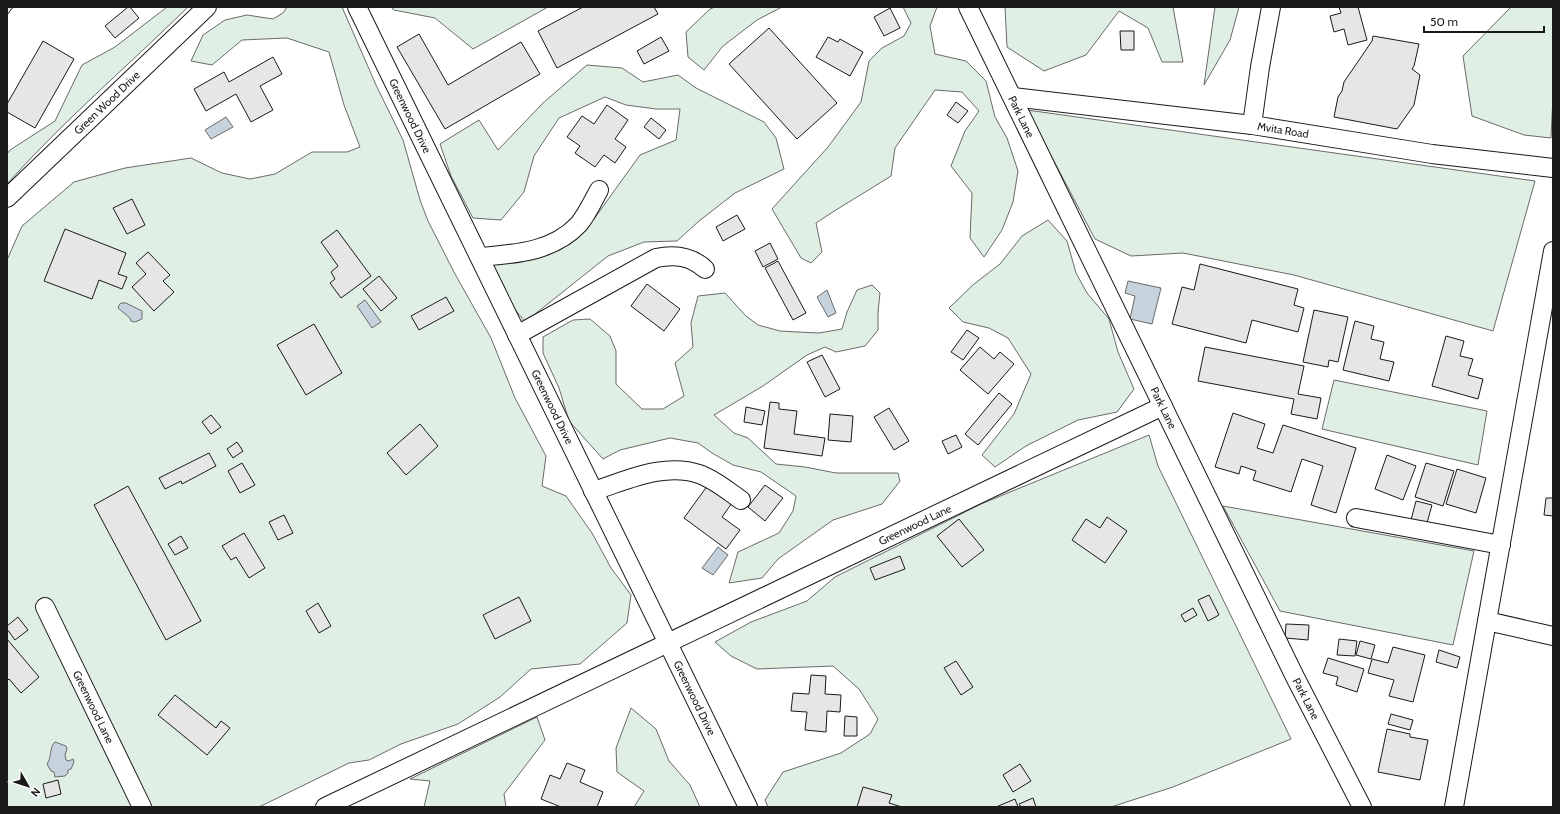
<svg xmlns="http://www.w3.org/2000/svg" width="1560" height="814" viewBox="0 0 1560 814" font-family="Cabin,sans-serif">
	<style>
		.green { fill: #e0efe3; stroke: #6a6a6a }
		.water { fill: #c6d2dc; stroke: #6a6a6a }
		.building { fill: #e6e6e6; stroke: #1a1a1a }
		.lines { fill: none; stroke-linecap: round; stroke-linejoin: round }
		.minor-casing { stroke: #1a1a1a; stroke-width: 20 }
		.minor { stroke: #fff; stroke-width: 18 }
		.labels { text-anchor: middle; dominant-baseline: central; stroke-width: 3; stroke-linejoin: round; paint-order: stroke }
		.street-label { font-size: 11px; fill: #1a1a1a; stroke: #fff }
	</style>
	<rect width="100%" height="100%" fill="#fff"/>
	<g class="green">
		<path d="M167,7h21c-60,59 -125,114 -181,177v-30l3,-4 45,-29 27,-56 33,-18z"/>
		<path d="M287,7h55l34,78 27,55 17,60 8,21 27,53 36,64 24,60 31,58 -4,30 24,10 26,37 19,35 20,27 -4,28 -47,41 -49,5 -31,28 -42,27 -57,20 -32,16 -20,3 -90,44h-252v-547l15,-34 52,-44 51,-14 66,-10 31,15 28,6 25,-5 37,-22h35l13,-5 -16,-42 -15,-53 -42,-14 -45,2 -30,25 -21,-4 12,-26 22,-15 22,-5 26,4 10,-6z"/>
		<path d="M391,7h157l-75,42 -38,-31 -41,-8z"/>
		<path d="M715,7h67l-25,13 -34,26 -19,24 -16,-13 -2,-25 24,-23z"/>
		<path d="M903,7h34l-7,19 5,28 31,7 20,20 9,36 12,21 11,33 -5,31 -11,28 -18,27 -14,-19 2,-45 -21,-27 14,-35 14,-20 -17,-19 -27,-2 -40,58 -4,28c-25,16 -50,30 -75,47l6,29 -11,11 -10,-5 -29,-49 56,-62 33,-45 8,-41 13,-13 22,-12 7,-13z"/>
		<path d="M1005,7h168l10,55h-21l-14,-34 -29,-17 -33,44 -42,16 -37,-24z"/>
		<path d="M1215,7h24l-9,33 -26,45z"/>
		<path d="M1511,7h42v89l-2,42 -27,-3 -52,-19 -9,-60z"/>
		<path d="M587,65l35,3 21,14 35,-7 18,13 68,34 12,16 8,31 -49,24 -36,28 -22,20 -33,1 -36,14 -83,66 -26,-33 -6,-25 28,-2 14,-8 23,-10 36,-25 46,-64 36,-15 4,-31h-24l-30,-4 -21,-8 -46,21 -25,38 -10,36 -23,28 -28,-2 -22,-42 -11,-32 39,-24 19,30 45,-47z"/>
		<path d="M1027,110l508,71 -42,150 -199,-56 -111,-22 -52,3 -36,-17z"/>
		<path d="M1048,220l19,21 9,32 11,20 22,26 9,33 16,37 -17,23 -39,8 -52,26 -31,21 -13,-12 32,-41 17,-40 -23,-36 -19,-10 -26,-6 -14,-14 25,-24 26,-20 22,-28z"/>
		<path d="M872,285l8,8 -2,19v18l-13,16 -29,6 -11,-5 -18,8 -44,31 -49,29 20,18 14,5 28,26 29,3 31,6h62l2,8 -18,23 -49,16 -55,39 -16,19 -33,5 9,-31 41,-19 14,-22 3,-15 -35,-24 -28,-7 -21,-12 -14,-10 -28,-5 -50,12 -17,9 -34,-38 -10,-33 -16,-35v-16l30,-17 17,-1 20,17 6,15v33l26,25h21l21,-13 -9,-33 18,-16 -2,-24 7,-27 27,-3 21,23 12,9 22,6 18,1 21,1 23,-4 5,-17 10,-22z"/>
		<path d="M1334,380l153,31 -9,54 -156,-36z"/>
		<path d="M1149,435l9,31 133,273 -118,48 -62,20h-343l-3,-7 18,-28 58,-19 29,-19 8,-15 -19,-30 -26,-23 -76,3 -26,-13 -16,-14 36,-20 56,-21 28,-24 146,-73z"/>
		<path d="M1223,506l251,45 -21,94 -173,-34z"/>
		<path d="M631,708l25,21 13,32 21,24 10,22h-66l10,-16 -27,-19 -1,-24z"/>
		<path d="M537,717l8,23 -41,54 2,13h-82l6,-26 -20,-2z"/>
	</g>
	<g class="water">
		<path d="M226,117l7,10 -22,12 -6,-9z"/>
		<path d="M1128,281l33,7 -9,36 -22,-5 5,-23 -10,-3z"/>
		<path d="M827,290l9,23 -8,4 -11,-20z"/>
		<path d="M365,300l16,22 -9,6 -15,-22z"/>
		<path d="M121,303h5l16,8v8l-7,3 -4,-1 -1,-3 -12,-10 1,-3z"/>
		<path d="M718,547l10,8 -15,20 -11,-7z"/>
		<path d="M55,742l11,4 1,3 -2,6 1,5 3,1 4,-2 1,3 -3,7 -3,1v3l-3,3 -10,1 -1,-5 -3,-1 -4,-7c5,-7 2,-16 8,-22z"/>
	</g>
	<g class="building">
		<path d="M7,7h6l-6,8z"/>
		<path d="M128,7h2l9,11 -24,20 -10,-12z"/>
		<path d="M583,7h71l4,7 -101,54 -19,-37z"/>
		<path d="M1339,7h19l9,33 -19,5 -4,-16 -10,3 -4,-16 11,-3z"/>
		<path d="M890,8l10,20 -16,8 -10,-19z"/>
		<path d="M769,28l68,75 -40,36 -68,-75z"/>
		<path d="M1120,31h14v19h-13z"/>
		<path d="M419,34l29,51 73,-43 19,32 -95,55 -48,-82z"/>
		<path d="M1373,36l46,8 -5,22 -2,3 8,6 -6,30 -17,24 -63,-12 4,-20 4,-6 2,-9 28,-41z"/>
		<path d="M661,37l8,14 -25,13 -7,-13z"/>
		<path d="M828,37l10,5 2,-3 23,13 -13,24 -34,-19z"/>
		<path d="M43,41l31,18 -39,69 -28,-16v-8z"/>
		<path d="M273,57l9,17 -22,12 13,24 -22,12 -15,-28 -30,17 -12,-22 30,-17 5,10z"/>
		<path d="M956,102l12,9 -10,12 -11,-8z"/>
		<path d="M607,105l21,15 -13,19 11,8 -11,16 -11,-8 -9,12 -20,-14 5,-7 -13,-9 15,-21 12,8z"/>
		<path d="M651,118l15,12 -7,9 -15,-12z"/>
		<path d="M132,199l13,26 -18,9 -14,-26z"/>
		<path d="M737,215l8,14 -22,12 -7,-14z"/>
		<path d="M65,229l61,24 -8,21 9,3 -5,12 -23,-9 -7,19 -48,-18z"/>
		<path d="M337,230l34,46 -30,22 -11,-15 5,-4 -4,-7 7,-6 -17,-24z"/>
		<path d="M770,243l8,16 -15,8 -8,-16z"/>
		<path d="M148,252l22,23 -7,6 11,11 -20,19 -22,-24 14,-13 -10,-11z"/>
		<path d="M778,261l28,52 -13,7 -28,-52z"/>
		<path d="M1200,264l98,25 -4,16 10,3 -6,24 -46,-12 -6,23 -74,-19 10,-37 12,3z"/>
		<path d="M379,276l18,22 -16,13 -18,-22z"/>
		<path d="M647,284l33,25 -16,22 -33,-25z"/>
		<path d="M446,297l8,14 -35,19 -8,-14z"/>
		<path d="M1314,310l34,7 -10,45 -9,-2 -1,7 -25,-5z"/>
		<path d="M1355,321l19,5 -3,13 13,3 -4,17 14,3 -5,19 -46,-11z"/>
		<path d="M314,324l28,49 -36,22 -29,-50z"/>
		<path d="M967,330l12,8 -16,22 -12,-8z"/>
		<path d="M1446,336l18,5 -4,15 13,3 -5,16 15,4 -5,20 -46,-13z"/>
		<path d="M980,347l14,12 6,-7 14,12 -26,30 -28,-24z"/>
		<path d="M1205,347l99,19 -6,28 23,4 -4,21 -26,-5 3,-15 -96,-18z"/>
		<path d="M822,355l18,34 -15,8 -18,-35z"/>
		<path d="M999,393l13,11 -34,41 -13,-11z"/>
		<path d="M770,402l9,1v6l18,2 -3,23 31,4 -3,18 -58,-8z"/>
		<path d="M746,407l19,4 -3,14 -18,-3z"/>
		<path d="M889,408l20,33 -15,9 -20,-33z"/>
		<path d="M1233,413l32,11 -8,24 16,5 10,-28 73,23 -20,65 -25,-8 12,-39 -21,-7 -11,33 -38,-12 3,-9 -15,-5 -2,8 -24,-7z"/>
		<path d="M830,414l23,2 -2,26 -23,-2z"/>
		<path d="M211,415l10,12 -10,7 -9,-12z"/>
		<path d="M420,424l18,22 -32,29 -19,-22z"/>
		<path d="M956,435l6,12 -14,7 -6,-13z"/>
		<path d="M237,442l6,9 -10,7 -6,-9z"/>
		<path d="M209,453l7,13 -34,18 -1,-3 -16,8 -6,-11z"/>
		<path d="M1387,455l29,11 -13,34 -28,-11z"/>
		<path d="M242,463l13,22 -15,8 -12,-22z"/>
		<path d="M1426,463l28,8 -11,35 -28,-9z"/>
		<path d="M1457,469l29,9 -10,35 -30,-9z"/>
		<path d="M708,485l24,18 -10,14 18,13 -14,19 -42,-31z"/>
		<path d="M765,485l18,13 -18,23 -17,-14z"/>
		<path d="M128,486l73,135 -35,19 -72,-135z"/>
		<path d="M1546,498h7v18l-9,-1z"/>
		<path d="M1416,501l16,4 -5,18 -16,-3z"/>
		<path d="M284,515l9,18 -15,7 -9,-18z"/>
		<path d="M1107,517l20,14 -22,32 -33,-23 14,-21 14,9z"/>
		<path d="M959,519l25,31 -22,17 -25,-31z"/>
		<path d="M244,533l21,35 -16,10 -13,-21 -5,3 -9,-14z"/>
		<path d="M181,536l7,12 -13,7 -7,-11z"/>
		<path d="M900,556l5,13 -30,11 -5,-12z"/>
		<path d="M1209,595l10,20 -11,6 -10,-21z"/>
		<path d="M519,597l12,24 -36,18 -12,-24z"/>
		<path d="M318,603l13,23 -12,7 -13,-22z"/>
		<path d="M1193,608l4,7 -12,7 -4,-7z"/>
		<path d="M18,617l10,13 -13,10 -8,-11v-3z"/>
		<path d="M1286,624l23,1 -1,15 -23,-2z"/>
		<path d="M7,639l32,38 -18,16 -12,-14 -2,2z"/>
		<path d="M1339,639l18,2 -2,15 -18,-1z"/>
		<path d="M1360,641l15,4 -4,14 -15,-4z"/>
		<path d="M1393,647l32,8 -12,47 -24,-6 5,-16 -26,-7 4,-14 16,4z"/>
		<path d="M1439,650l21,7 -3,11 -21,-6z"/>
		<path d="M1328,658l36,11 -7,23 -21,-7 2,-8 -15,-4z"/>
		<path d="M956,661l17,26 -12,8 -17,-27z"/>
		<path d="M811,675l15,1 -1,18 16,1 -1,17 -13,-1 -1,21 -21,-2 2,-18 -16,-1 2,-18 16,1z"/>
		<path d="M175,695l41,33 5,-7 9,7 -23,27 -49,-40z"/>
		<path d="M1391,714l22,6 -3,10 -22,-6z"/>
		<path d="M845,716l12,1v19h-13z"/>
		<path d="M1387,729l23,5v3l18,3 -8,40 -42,-8z"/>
		<path d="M567,763l18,7 -5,12 23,10 -6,15h-36l-20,-8 9,-24 10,4z"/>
		<path d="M1020,764l11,17 -18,11 -10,-17z"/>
		<path d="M58,780l3,14 -15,4 -3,-14z"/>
		<path d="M863,787l29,8 -3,8 13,4h-45z"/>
		<path d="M1033,798l3,9h-15l-2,-3z"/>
		<path d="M1015,799l3,8h-22z"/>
	</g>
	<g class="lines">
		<g class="minor-casing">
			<g id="minor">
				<path id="s1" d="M357,7l391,800"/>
				<path id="s2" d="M968,7l327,670 67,130"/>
				<path id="s3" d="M1013,97l239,28 180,29 121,14"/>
				<path d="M1252,125l8,-58 11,-60"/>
				<path id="s4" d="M7,198l200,-191"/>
				<path d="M480,257c35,-3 73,-5 99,-33 8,-10 14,-23 20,-34"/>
				<path d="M517,335l139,-77c19,-4 35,-2 49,11"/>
				<path d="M593,491c33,-10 71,-29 106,-17 15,5 29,17 42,26"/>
				<path d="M1356,518l145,27"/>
				<path id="s5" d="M45,607l97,200"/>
				<path d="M1487,621l66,-370"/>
				<path id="s6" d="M325,807l838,-401"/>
				<path d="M1454,807l33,-186 66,15"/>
			</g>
		</g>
		<use href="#minor" class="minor"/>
	</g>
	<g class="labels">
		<g class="street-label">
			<text stroke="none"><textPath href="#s4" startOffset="138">Green Wood Drive</textPath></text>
			<text stroke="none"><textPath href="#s1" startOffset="121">Greenwood Drive</textPath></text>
			<text stroke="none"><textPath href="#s2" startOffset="122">Park Lane</textPath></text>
			<text stroke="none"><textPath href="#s3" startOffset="272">Mvita Road</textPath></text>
			<text stroke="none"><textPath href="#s1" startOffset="445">Greenwood Drive</textPath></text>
			<text stroke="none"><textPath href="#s2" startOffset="446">Park Lane</textPath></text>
			<text stroke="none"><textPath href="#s6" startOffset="654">Greenwood Lane</textPath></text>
			<text stroke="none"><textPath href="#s1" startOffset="769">Greenwood Drive</textPath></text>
			<text stroke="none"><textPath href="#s2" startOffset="770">Park Lane</textPath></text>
			<text stroke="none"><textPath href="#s5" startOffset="111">Greenwood Lane</textPath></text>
		</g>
	</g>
	<rect width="1560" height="814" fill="none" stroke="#1a1a1a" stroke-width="16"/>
	<g transform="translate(28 786) rotate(129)" stroke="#ffffff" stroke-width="3" paint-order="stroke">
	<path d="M0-3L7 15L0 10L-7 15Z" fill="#1a1a1a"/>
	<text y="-6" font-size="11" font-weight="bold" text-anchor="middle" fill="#1a1a1a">N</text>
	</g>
	<path d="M1424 26v6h120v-6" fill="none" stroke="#1a1a1a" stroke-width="2"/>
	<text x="1430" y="26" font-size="12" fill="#1a1a1a" stroke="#ffffff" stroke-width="3" paint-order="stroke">50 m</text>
</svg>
